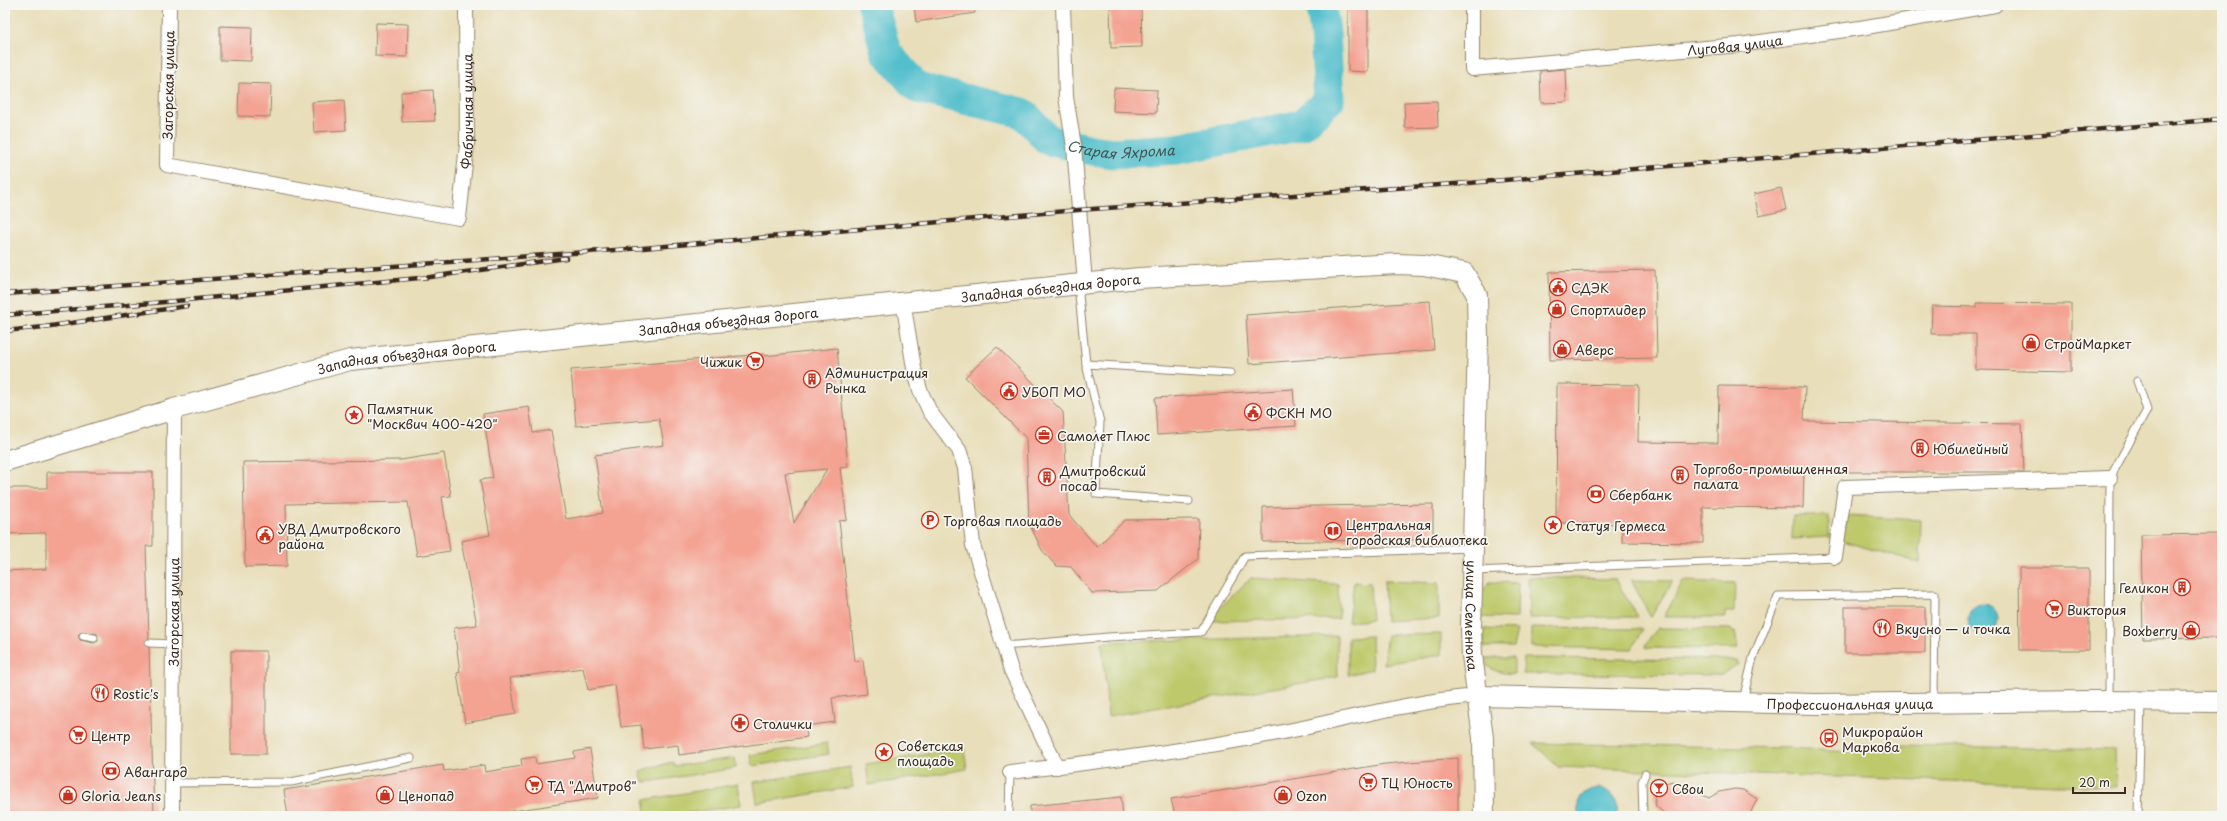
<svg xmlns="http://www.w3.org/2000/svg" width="2227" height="821" viewBox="0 0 2227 821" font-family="'Playpen Sans',sans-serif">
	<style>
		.green { fill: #bdc96b; stroke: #7c7a44 }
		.water { fill: #53bfcc; stroke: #477475 }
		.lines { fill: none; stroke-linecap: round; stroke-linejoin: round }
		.river { stroke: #53bfcc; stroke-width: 31 }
		.building { fill: #f4a292; fill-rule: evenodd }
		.lane-casing { stroke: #92846c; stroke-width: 9 }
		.street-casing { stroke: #92846c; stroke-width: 16 }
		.secondary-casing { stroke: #92846c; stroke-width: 22 }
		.lane { stroke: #fff; stroke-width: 7 }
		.street { stroke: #fff; stroke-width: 14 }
		.secondary { stroke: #fff; stroke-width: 20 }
		.rail-casing { stroke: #3b2a1e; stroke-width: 4.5 }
		.rail { stroke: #f6f6f2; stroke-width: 3; stroke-dasharray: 9; stroke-linecap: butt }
		.labels { text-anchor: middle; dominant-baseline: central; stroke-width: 3.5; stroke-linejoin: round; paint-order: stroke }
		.street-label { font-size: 13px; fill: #3b2a1e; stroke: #f6f6f2 }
		.poi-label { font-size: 13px; fill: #3b2a1e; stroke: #f6f6f2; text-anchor: start }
		.water-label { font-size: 14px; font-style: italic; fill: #425752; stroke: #f6f6f2 }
	</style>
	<rect width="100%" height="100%" fill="#f6f6f2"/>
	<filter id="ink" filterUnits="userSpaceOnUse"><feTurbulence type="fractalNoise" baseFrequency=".025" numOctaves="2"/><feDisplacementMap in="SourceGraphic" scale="8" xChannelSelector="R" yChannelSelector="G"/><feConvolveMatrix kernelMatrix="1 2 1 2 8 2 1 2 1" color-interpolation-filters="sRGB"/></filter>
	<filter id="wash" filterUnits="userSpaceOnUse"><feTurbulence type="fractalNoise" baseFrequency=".012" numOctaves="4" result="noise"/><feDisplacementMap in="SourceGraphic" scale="16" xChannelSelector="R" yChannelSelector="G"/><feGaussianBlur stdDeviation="0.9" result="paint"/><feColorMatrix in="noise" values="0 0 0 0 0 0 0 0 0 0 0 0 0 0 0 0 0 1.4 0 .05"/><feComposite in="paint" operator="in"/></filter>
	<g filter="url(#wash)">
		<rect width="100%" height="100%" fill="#e8deb9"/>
		<g class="green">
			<path d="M1793,516h36v20l18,-20 74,4 -1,43 -92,-26 -36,2z"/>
			<path d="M1528,577l87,2 23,38 -109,1z"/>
			<path d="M1251,578l87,6 1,35 -133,2z"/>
			<path d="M1631,580l41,1 -21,36z"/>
			<path d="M1384,581l55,2v35l-53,3z"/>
			<path d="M1683,581l52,2 -1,29h-9v5h-61z"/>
			<path d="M1354,582l16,1 2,37 -24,2z"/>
			<path d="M1490,582l28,1 -1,35 -37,-1 -1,-23z"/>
			<path d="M1531,628l112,1 -11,20 -101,-2z"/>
			<path d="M1658,628l73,1 1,3h3l3,17 -91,-1 -2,-3z"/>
			<path d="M1484,629l33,1 -4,17h-29z"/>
			<path d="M1441,634v21l-58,9 4,-29z"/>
			<path d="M1337,636l1,41 -230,39 -6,-74z"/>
			<path d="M1371,636l1,33 -24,6v-38z"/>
			<path d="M1481,658h33v16c-14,-1 -25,-3 -33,-16z"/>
			<path d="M1524,658l213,2 1,4 -16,11 -199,-1z"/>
			<path d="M827,743l2,11 -77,12 -2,-11z"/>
			<path d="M1533,743l257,5 58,4 12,-8 255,6 1,37 -558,-20z"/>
			<path d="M964,748l3,21 -98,16 -3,-21z"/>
			<path d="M735,758l1,10 -89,14 -4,-1 -3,-9 5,-3 28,-7 1,4z"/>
			<path d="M850,767l3,20 -96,16 -3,-21z"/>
			<path d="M738,784l3,21 -71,11h-23l-3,-16z"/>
		</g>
		<g class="water">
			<circle cx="1983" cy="619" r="15"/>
			<path d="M1599,788c13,3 22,14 17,28h-37c-5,-15 4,-27 20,-28z"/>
		</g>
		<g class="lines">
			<path class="river" id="s1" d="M873,5l13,47 31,36 106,25 25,27 44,10 21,3 64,-4 125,-24 27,-25 -4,-67 -4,-28"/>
		</g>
		<g id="blocks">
			<g class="building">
				<path d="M914,5h60l1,8 -59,9z"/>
				<path d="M1110,5h31l1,42 -31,1z"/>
				<path d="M1348,5h20v67l-20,-1z"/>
				<path d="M376,23l32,1 -1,33 -32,-1z"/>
				<path d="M220,26l32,1 -1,34 -31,-1z"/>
				<path d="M1566,69l1,33 -26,1 -1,-32z"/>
				<path d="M239,83l32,1 -1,33 -32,-1z"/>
				<path d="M1114,88l43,2 -1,23 -43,-2z"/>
				<path d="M433,90l2,31 -33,1 -1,-30z"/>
				<path d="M344,100l2,30 -32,2 -2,-30z"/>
				<path d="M1437,101l1,26 -33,1 -1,-26z"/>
				<path d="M1781,188l5,22 -27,6 -5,-22z"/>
				<path d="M1655,270l2,88 -107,2 -1,-88z"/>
				<path d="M1430,301l4,49 -185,14 -3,-49z"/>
				<path d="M1977,303l94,1v68l-95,-2v-36h-45l1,-28 45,1z"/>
				<path d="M997,347l66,65 6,103 28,32 28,-27 74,-1 -1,40 -40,32 -66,2 -21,-26 -15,-1 -14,-16 -13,-27 -3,-85 -61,-61z"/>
				<path d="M837,348l11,119 -8,1 7,52 -8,1 16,140 8,-1 4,34 -35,4 3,24 -30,4 2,11 -128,18 -1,-10 -34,4 -3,-24 -20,2 -6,-42 -27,5 -5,-22 -73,10 6,36 -51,9 -8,-50 3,-1 -6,-44 23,-3 -16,-84 29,-6 -10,-55 13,-2 -10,-64 46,-7 4,26 18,-3 15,89 37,-6 -8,-58 69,-10 -5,-26 -83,7 -5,-56 193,-16v2zM827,469l-33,54 -9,-50z"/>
				<path d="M1557,384l82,1 -1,57 80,1 1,-57 86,1 -1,34 218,3 2,48h-220l-1,36 -100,-1v36l-81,-1v-18l-66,-1z"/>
				<path d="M1293,389l3,37 -139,9 -2,-37z"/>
				<path d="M444,453l7,43 -9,1 8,54 -33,5 -9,-54 -122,2 1,62 -42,1 -2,-105 158,-2z"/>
				<path d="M47,472h106v74h-7l3,92 -5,5 5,5 5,168h-149v-245l41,-2v-36l-41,1v-46h42zM82,631l15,3 1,7 -4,2 -14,-3 -2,-5z"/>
				<path d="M1433,504v35l-170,3v-35z"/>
				<path d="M2222,534v104l-79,1 -2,-104z"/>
				<path d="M2019,568h70v82h-69z"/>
				<rect x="1845" y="607" width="80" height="46"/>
				<rect x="231" y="651" width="35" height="103"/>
				<path d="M590,749l8,49 -118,18h-192l-4,-26 159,-25 1,6 40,-6 1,7 37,-6 -1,-7 14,-2 1,7 39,-6 -1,-6z"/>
				<path d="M1458,758v58h-283l-4,-17 214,-35z"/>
				<path d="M1673,781l36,17 10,-6 16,-3 8,1 14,9 -8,17h-59l-9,-4 -10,3 -6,-1 -9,-8 -2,-12 7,-10z"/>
				<path d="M1121,797l2,19h-93v-10z"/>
			</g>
		</g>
	</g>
	<g filter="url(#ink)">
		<use href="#blocks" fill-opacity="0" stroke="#92846c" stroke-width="1"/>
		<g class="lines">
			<g class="lane-casing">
				<g id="lane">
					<path d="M1078,285l8,79 14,58 -4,72 93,7"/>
					<path d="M1086,364l144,9"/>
					<path d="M1473,571l362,-14"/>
					<path d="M83,636l11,2"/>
					<path d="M149,643l25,1"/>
					<path d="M1004,646l104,-9 93,-5 44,-76 227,-8"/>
					<path d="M1743,700l10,-42 25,-62 157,-2 -1,108"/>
					<path d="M2109,701l1,-223 37,-68 -10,-29"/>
					<path d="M172,783l119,-1 120,-24"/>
					<path d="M1009,816l1,-44"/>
					<path d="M1643,816l-1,-34 3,-8"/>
					<path d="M2138,816l3,-114"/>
				</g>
			</g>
			<g class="street-casing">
				<g id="street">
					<path id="s2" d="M169,5l-2,160 292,53 8,-73 -1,-140"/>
					<path d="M1063,5l3,92 8,49 11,137"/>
					<path id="s3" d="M1472,5v64l267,-24 121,-17 135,-23"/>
					<path d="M903,301l11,67 6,22 10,22 29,38 6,18 8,77 38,125 46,97"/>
					<path d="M1835,557l10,-70 265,-9"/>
					<path d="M1010,772c87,-10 176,-21 263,-38 68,-13 136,-33 205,-38"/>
					<path id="s4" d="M172,816l2,-407"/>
				</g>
			</g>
			<g class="secondary-casing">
				<g id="secondary">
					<path id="s5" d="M5,461l169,-52 176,-49 789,-82 258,-14 27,1 40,8 13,22 1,43 -7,291 1,26 11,83 1,78"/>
					<path id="s6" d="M1478,696l338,8 278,-3 128,1"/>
				</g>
			</g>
			<use href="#lane" class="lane"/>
			<use href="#street" class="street"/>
			<use href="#secondary" class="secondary"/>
			<g class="rail-casing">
				<g id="rail">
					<path d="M5,294l638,-46 435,-38 391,-27 753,-64"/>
					<path d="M5,315l160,-13 265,-25 136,-19"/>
					<path d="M5,331l39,-4 143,-21"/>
				</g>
			</g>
			<use href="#rail" class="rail"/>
		</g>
	</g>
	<defs>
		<g id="civic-ring" transform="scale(0.9)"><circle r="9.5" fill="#f6f6f2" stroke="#c8321e" stroke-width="1.5"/><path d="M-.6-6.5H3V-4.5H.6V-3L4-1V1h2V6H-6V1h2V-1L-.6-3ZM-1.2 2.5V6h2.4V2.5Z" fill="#c8321e"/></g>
		<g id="shop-ring" transform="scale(0.9)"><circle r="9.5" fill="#f6f6f2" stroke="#c8321e" stroke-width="1.5"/><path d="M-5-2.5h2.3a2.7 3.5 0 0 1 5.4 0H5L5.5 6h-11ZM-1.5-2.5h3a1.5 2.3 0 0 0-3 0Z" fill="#c8321e"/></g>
		<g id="supermarket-ring" transform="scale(0.9)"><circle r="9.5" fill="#f6f6f2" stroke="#c8321e" stroke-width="1.5"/><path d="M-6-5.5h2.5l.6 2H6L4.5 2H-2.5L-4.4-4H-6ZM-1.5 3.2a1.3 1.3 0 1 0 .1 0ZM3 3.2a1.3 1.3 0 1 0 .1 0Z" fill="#c8321e"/></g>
		<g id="building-ring" transform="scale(0.9)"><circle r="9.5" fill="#f6f6f2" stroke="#c8321e" stroke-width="1.5"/><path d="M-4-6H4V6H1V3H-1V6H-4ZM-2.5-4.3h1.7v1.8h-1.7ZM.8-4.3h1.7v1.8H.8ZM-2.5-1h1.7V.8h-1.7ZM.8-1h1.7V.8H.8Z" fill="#c8321e"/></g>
		<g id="sight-ring" transform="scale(0.9)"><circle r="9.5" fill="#f6f6f2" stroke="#c8321e" stroke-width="1.5"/><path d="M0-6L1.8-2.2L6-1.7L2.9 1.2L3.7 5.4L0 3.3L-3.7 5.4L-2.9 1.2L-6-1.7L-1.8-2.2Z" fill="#c8321e"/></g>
		<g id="office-ring" transform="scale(0.9)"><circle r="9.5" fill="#f6f6f2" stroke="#c8321e" stroke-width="1.5"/><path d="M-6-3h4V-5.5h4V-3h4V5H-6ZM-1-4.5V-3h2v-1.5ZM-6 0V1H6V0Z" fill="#c8321e"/></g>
		<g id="bank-ring" transform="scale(0.9)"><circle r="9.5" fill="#f6f6f2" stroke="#c8321e" stroke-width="1.5"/><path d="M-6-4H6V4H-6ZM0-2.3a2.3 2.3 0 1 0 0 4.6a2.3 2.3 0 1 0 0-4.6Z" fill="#c8321e"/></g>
		<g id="parking-ring" transform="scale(0.9)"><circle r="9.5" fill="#f6f6f2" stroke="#c8321e" stroke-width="1.5"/><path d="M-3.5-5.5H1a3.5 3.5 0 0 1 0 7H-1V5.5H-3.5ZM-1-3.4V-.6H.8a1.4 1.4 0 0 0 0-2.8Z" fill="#c8321e"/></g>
		<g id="library-ring" transform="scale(0.9)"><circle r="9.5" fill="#f6f6f2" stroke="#c8321e" stroke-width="1.5"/><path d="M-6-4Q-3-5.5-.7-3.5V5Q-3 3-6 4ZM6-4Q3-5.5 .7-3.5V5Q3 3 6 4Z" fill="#c8321e"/></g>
		<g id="restaurant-ring" transform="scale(0.9)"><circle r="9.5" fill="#f6f6f2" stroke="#c8321e" stroke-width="1.5"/><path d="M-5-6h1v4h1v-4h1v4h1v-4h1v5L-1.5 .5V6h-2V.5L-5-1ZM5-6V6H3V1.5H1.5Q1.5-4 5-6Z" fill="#c8321e"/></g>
		<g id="pharmacy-ring" transform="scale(0.9)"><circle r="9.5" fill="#f6f6f2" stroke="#c8321e" stroke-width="1.5"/><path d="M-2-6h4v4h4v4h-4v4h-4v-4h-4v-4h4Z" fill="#c8321e"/></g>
		<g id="bus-ring" transform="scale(0.9)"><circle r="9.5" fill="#f6f6f2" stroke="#c8321e" stroke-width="1.5"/><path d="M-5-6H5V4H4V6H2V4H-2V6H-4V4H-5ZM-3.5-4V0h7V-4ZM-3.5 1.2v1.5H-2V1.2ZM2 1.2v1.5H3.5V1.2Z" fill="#c8321e"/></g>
		<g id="bar-ring" transform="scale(0.9)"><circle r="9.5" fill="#f6f6f2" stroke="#c8321e" stroke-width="1.5"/><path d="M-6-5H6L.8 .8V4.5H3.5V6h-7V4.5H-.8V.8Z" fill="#c8321e"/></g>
	</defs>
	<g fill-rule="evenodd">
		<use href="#civic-ring" x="1558" y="287"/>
		<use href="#shop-ring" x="1557" y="309"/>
		<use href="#shop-ring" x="2031" y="343"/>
		<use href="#shop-ring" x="1562" y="349"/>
		<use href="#supermarket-ring" x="755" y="361"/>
		<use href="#building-ring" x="812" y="379"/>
		<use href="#civic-ring" x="1009" y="391"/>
		<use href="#civic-ring" x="1253" y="412"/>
		<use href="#sight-ring" x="354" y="415"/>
		<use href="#office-ring" x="1044" y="435"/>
		<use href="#building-ring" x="1920" y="448"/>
		<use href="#building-ring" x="1680" y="475"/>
		<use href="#building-ring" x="1047" y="477"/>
		<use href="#bank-ring" x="1596" y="494"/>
		<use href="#parking-ring" x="930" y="520"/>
		<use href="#sight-ring" x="1553" y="525"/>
		<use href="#library-ring" x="1333" y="531"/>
		<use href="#civic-ring" x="265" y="535"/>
		<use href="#building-ring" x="2182" y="587"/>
		<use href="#supermarket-ring" x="2054" y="609"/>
		<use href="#restaurant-ring" x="1882" y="628"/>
		<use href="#shop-ring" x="2191" y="630"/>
		<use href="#restaurant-ring" x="100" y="693"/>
		<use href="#pharmacy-ring" x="740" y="723"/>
		<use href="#supermarket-ring" x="78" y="735"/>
		<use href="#bus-ring" x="1829" y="738"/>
		<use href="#sight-ring" x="884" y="752"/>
		<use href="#bank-ring" x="111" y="771"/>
		<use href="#supermarket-ring" x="1368" y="782"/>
		<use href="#supermarket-ring" x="534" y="785"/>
		<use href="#bar-ring" x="1659" y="788"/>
		<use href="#shop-ring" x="68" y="795"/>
		<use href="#shop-ring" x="385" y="795"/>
		<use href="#shop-ring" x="1283" y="795"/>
	</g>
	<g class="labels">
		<g class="street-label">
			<text stroke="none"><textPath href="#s3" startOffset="328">Луговая улица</textPath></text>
			<text transform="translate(168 85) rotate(-89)">Загорская улица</text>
			<text stroke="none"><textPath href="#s2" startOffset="564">Фабричная улица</textPath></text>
			<text stroke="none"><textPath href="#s5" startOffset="1064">Западная объездная дорога</textPath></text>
			<text stroke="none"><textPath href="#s5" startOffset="740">Западная объездная дорога</textPath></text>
			<text stroke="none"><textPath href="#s5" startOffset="416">Западная объездная дорога</textPath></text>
			<text stroke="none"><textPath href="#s4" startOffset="204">Загорская улица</textPath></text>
			<text stroke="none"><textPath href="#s5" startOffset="1825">улица Семенюка</textPath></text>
			<text stroke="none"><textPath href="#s6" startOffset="372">Профессиональная улица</textPath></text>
		</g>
		<g class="poi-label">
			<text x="1571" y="287">СДЭК</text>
			<text x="1570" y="309">Спортлидер</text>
			<text x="2044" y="343">СтройМаркет</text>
			<text x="1575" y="349">Аверс</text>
			<text x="742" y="361" text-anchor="end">Чижик</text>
			<text x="825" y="372">Администрация<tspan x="825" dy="15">Рынка</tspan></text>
			<text x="1022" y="391">УБОП МО</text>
			<text x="367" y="408">Памятник<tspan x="367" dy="15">"Москвич 400-420"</tspan></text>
			<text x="1266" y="412">ФСКН МО</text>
			<text x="1057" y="435">Самолет Плюс</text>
			<text x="1933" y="448">Юбилейный</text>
			<text x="1693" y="468">Торгово-промышленная<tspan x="1693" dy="15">палата</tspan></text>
			<text x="1060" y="470">Дмитровский<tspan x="1060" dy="15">посад</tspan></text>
			<text x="1609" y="494">Сбербанк</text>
			<text x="943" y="520">Торговая площадь</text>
			<text x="1346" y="524">Центральная<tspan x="1346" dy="15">городская библиотека</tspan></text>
			<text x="1566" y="525">Статуя Гермеса</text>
			<text x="278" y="528">УВД Дмитровского<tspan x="278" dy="15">района</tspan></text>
			<text x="2169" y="587" text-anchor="end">Геликон</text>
			<text x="2067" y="609">Виктория</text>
			<text x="1895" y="628">Вкусно — и точка</text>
			<text x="2178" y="630" text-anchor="end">Boxberry</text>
			<text x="113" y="693">Rostic's</text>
			<text x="753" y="723">Столички</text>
			<text x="1842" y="731">Микрорайон<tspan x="1842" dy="15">Маркова</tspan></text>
			<text x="91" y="735">Центр</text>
			<text x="897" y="745">Советская<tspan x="897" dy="15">площадь</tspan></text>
			<text x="124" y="771">Авангард</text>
			<text x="1381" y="782">ТЦ Юность</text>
			<text x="547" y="785">ТД "Дмитров"</text>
			<text x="1672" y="788">Свои</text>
			<text x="81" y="795">Gloria Jeans</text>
			<text x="398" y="795">Ценопад</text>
			<text x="1296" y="795">Ozon</text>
		</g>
		<g class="water-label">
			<text stroke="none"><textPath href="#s1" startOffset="316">Старая Яхрома</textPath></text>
		</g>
	</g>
	<rect width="2227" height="821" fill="none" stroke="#f6f6f2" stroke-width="20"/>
	<path d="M2073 787v6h52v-6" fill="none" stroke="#3b2a1e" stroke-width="2"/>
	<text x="2079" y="787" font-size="12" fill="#3b2a1e" stroke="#f6f6f2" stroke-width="3" paint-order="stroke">20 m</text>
</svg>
